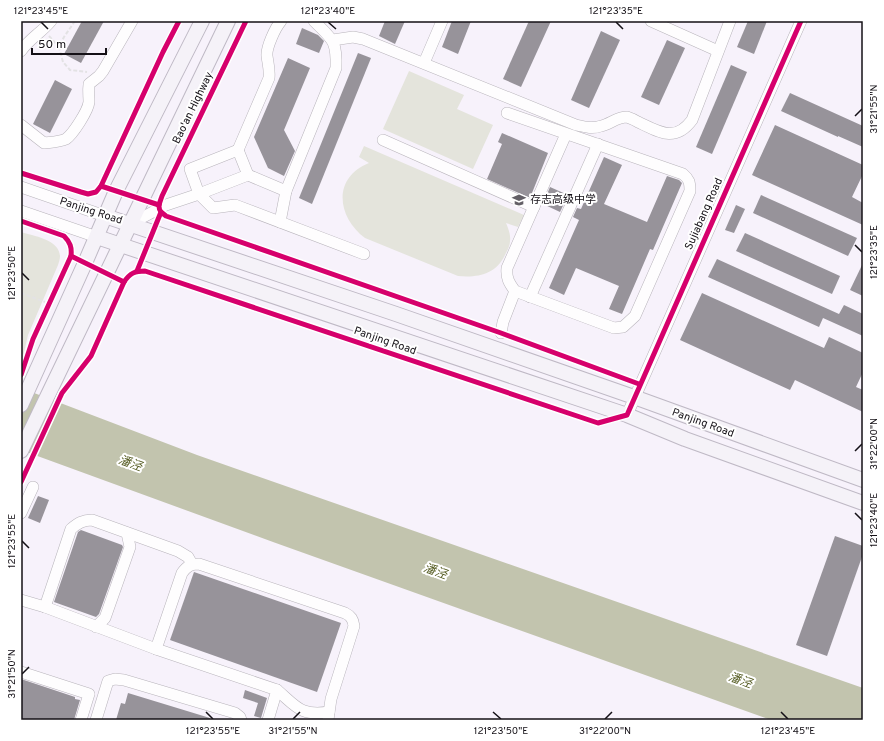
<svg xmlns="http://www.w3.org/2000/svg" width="884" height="741" viewBox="0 0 884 741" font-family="Overpass,'Noto Sans SC',sans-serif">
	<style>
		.green { fill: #e4e4dc }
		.water { fill: #c2c4ae }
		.building { fill: #97939a }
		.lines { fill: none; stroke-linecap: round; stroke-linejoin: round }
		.minor-casing { stroke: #b8b4bb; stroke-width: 12 }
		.major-casing { stroke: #bfb9c5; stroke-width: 16 }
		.path { stroke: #e3e2e4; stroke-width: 2; stroke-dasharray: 4 2; stroke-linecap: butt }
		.minor { stroke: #fefdfe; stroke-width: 11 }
		.major { stroke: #f5f2f8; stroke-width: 14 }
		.cycleway-casing { stroke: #fff; stroke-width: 8 }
		.cycleway { stroke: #d6006c; stroke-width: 5 }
		.ticks { fill: none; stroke: #141016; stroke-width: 1.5 }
		.labels { text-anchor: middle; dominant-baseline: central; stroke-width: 4; stroke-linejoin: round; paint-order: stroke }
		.street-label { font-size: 11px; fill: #141016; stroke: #fff }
		.poi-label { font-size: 11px; fill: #141016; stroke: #fff; text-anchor: start }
		.water-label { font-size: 12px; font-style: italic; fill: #555c22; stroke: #fff }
		.neatline { fill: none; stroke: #141016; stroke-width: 1.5 }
		.ticks-label { font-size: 10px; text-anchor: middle; fill: #141016 }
	</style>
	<rect width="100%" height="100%" fill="#f7f2fb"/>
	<g class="green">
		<path d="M409,71l55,24 -7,14 36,16 -20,44 -90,-40z"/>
		<path d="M364,146l160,69 -6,12 -12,-4c2,5 5,12 4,18 0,5 -3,10 -5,14 -9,19 -27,23 -47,21l-93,-38c-28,-21 -33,-60 4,-75l-10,-6z"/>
		<path d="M21,232c12,4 38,7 39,24 0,3 -1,6 -2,9l-30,70 -7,30z"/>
	</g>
	<path class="water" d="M21,388l176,67 666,233v32h-92l-498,-178 -252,-92z"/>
	<g class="building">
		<path d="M82,21h22l-23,42 -17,-9z"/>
		<path d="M385,21h20l-10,23 -16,-8z"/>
		<path d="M452,21h19l-13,33 -16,-7z"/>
		<path d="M529,21h22l-30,66 -18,-8z"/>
		<path d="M748,21h19l-13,33 -17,-7z"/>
		<path d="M302,28l16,7 6,6 -5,12 -23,-9z"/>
		<path d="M601,31l19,9 -31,68 -18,-8z"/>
		<path d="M667,40l18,8 -26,57 -18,-8z"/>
		<path d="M358,53l13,5 -59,146 -13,-6z"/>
		<path d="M288,58l22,10 -26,62 11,21 -11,25 -16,-8 -14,-31z"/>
		<path d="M731,65l16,7 -35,82 -16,-7z"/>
		<path d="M55,80l17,9 -22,44 -17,-9z"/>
		<path d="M790,93l73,33v21l-25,-11v1l-57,-26z"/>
		<path d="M775,125l88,40v9l-11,23 11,6v22l-111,-50z"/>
		<path d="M502,133l46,20 -18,45 -43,-19 15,-35 -4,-2z"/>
		<path d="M604,157l18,8 -18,39 43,18 20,-46 12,4 3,3 -29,67 -3,-1 -28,65 -13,-5 10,-23 -43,-18 -12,27 -15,-7 30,-68 -6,-3 4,-9 4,1z"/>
		<path d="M550,187l18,8 -8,17 -17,-8z"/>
		<path d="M761,195l96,43 -9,18 -95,-43z"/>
		<path d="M736,205l9,4 -11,24 -9,-3z"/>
		<path d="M745,233l95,43 -8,18 -96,-43z"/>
		<path d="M717,259l122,55 5,-9 19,9v22l-40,-18 -4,9 -111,-50z"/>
		<path d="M863,263v33l-13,-6z"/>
		<path d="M702,293l122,55 5,-11 34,16v19l-7,15 7,3v22l-68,-32 -5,10 -110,-50z"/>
		<path d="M38,496l11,4 -9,23 -12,-5z"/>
		<path d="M81,530l41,15 1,2 -24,67 -3,3 -42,-15 24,-70z"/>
		<path d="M835,536l28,10v8l-36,102 -31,-11z"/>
		<path d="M194,572l147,51 -24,69 -147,-52z"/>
		<path d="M21,679l54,18v2l5,1 -6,20h-53z"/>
		<path d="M245,690l22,8 -6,20 -7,-2 4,-13 -15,-5z"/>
		<path d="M128,693l82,25v2h-94l5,-17 4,1z"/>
	</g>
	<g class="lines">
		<g class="minor-casing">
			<g id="minor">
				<path d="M651,21l67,30"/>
				<path d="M333,40l20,-3 10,2 213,86c9,2 17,4 25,1 9,-2 16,-9 26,-9 3,1 8,3 11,5 21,10 37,21 54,-2l38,-99"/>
				<path d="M21,51c8,-12 20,-18 30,-30"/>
				<path d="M424,63l18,-42"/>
				<path d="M507,113l176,61c6,5 7,8 7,17l-55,125 -12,11 -9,1 -99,-37c-6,-8 -9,-13 -8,-23l59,-134"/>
				<path d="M21,125l23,18c8,-1 15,-1 22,-4 7,-5 22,-28 23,-37 0,-6 -1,-11 0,-18l10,-8 4,-5 29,-50"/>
				<path d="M383,140l151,67"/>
				<path d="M238,150l31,-72c1,-8 -1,-14 -2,-22 -1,-8 8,-28 14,-35"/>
				<path d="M248,175l-10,-25 -48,19 9,25 49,-19 38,16"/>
				<path d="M21,187l84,29"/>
				<path d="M21,211l76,26"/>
				<path d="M280,222l6,-31 50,-123c1,-28 -4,-29 -22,-47"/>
				<path d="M130,224l36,-19 33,-11 14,14 22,-3 129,49"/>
				<path d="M530,297l68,-153"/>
				<path d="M501,333l2,-11 12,-31"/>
				<path d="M627,415l174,-394"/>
				<path d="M21,513l12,-26"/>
				<path d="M21,600l24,7 111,42 121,41 -9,30"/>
				<path d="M45,607l26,-78c7,-6 12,-9 21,-9l86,31 10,6 4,7"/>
				<path d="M96,627l9,-9 25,-71 -3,-14"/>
				<path d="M156,649l26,-76c5,-7 9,-9 17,-9l146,49c6,3 8,6 9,13l-23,73 -3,21"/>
				<path d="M21,672l68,22 -8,26"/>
				<path d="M277,690c20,17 23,26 52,22"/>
				<path d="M96,720l12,-39 7,-2 9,1 111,33 5,4 1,3"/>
			</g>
		</g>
		<g class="major-casing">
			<g id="major">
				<path d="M105,216l291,98 238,83 229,83"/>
				<path d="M97,237l530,178 58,24 178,64"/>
				<path d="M21,405l64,-142 31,-72 86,-170"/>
				<path d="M21,451l207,-430"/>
			</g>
		</g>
		<g class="path">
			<path d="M75,21l-11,16 -5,10 4,15 7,8 17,2"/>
			<path d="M49,36l10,11"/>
			<path d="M21,293l24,9"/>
		</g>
		<use href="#minor" class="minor"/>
		<use href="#major" class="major"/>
		<g class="cycleway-casing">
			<g id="cycleway">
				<path d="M21,173l60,19 7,2 8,-2 5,-6 62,-134 16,-31"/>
				<path d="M101,186l58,19"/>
				<path d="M161,212l5,4 335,117 138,51"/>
				<path d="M21,221l43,15c6,6 8,11 7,20l-38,83 -12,36"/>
				<path d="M71,256l53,26"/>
				<path d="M137,271l24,-59c-4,-5 -1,-10 1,-16l84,-175"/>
				<path d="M21,482l41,-89 29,-37 33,-74c6,-9 11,-11 21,-11l453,152 29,-8 174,-394"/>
			</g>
		</g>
		<use href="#cycleway" class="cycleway"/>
	</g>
	<path class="ticks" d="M41,22l7,7M328,22l8,7M616,22l7,7M855,116l7,-7M855,245l7,7M22,273l7,7M855,451l7,-7M855,513l7,7M22,541l7,7M22,674l7,-7M206,712l7,7M493,712l8,7M781,712l7,7M293,719l7,-7M605,719l7,-7"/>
	<defs>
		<g id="school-bare" transform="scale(1.08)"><path d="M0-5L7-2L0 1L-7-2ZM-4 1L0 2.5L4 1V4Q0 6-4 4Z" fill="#635f66" stroke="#fff" stroke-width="2.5" paint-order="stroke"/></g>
	</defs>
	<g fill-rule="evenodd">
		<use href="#school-bare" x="519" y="200"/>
	</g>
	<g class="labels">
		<g class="street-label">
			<text transform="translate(193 108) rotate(-64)">Bao'an Highway</text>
			<text transform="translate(91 211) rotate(18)">Panjing Road</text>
			<text transform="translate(704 214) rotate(-66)">Sujiabang Road</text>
			<text transform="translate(385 341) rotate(19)">Panjing Road</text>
			<text transform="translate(703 423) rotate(20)">Panjing Road</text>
		</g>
		<g class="poi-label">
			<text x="530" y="200">存志高级中学</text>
		</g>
		<g class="water-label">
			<text transform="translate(130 464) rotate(20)">潘泾</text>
			<text transform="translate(435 572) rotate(20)">潘泾</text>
			<text transform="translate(740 681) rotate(20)">潘泾</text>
		</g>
	</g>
	<rect width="884" height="741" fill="none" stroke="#ffffff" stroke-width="44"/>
	<path d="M32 48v6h74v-6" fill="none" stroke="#141016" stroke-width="2"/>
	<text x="38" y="48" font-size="12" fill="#141016" stroke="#ffffff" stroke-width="3" paint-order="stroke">50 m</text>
	<rect x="22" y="22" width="840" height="697" class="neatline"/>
	<g class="ticks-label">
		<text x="41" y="14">121°23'45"E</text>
		<text x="328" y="14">121°23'40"E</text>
		<text x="616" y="14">121°23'35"E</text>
		<text transform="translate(873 109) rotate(-90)" y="4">31°21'55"N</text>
		<text transform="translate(873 252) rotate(-90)" y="4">121°23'35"E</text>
		<text transform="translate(11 273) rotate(-90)" y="4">121°23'50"E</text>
		<text transform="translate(873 444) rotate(-90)" y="4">31°22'00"N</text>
		<text transform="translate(873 520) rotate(-90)" y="4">121°23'40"E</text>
		<text transform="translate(11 541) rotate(-90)" y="4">121°23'55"E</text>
		<text transform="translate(11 674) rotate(-90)" y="4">31°21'50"N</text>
		<text x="213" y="734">121°23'55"E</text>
		<text x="293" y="734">31°21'55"N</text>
		<text x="501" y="734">121°23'50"E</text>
		<text x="605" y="734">31°22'00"N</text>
		<text x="788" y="734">121°23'45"E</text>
	</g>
</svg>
